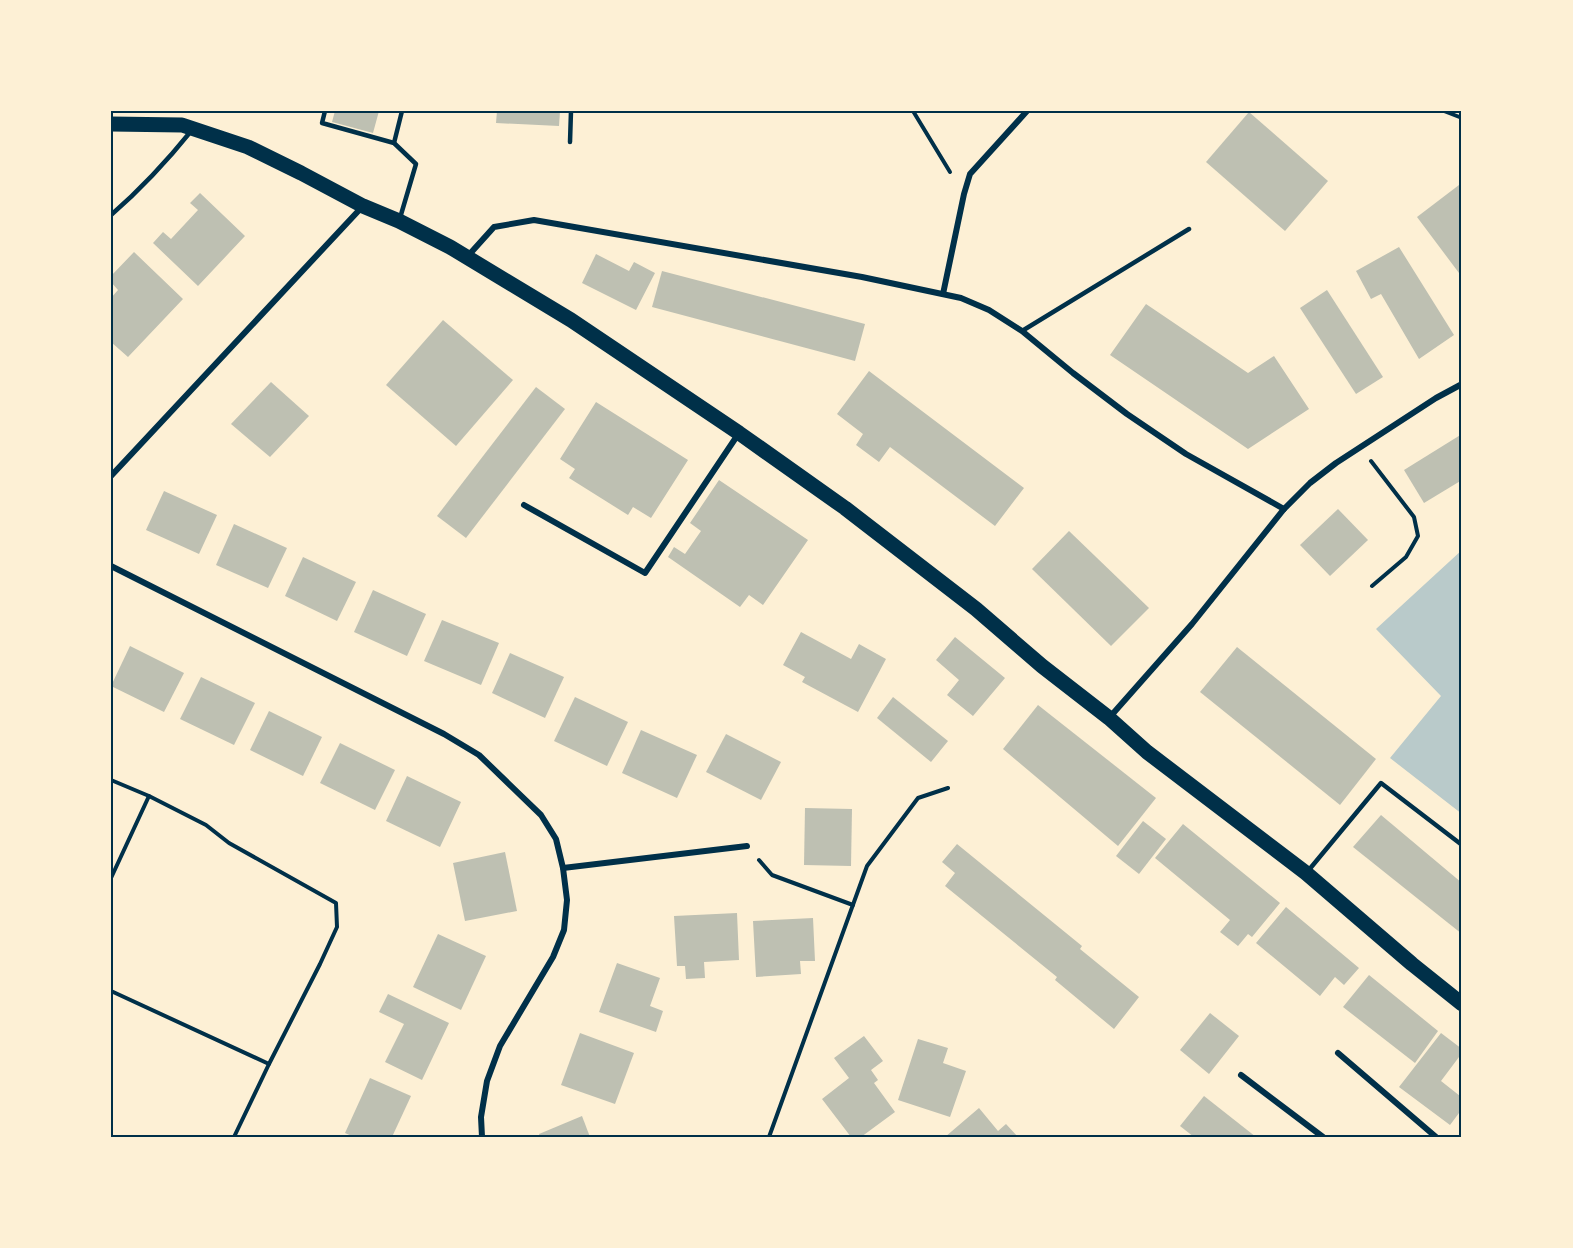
<svg xmlns="http://www.w3.org/2000/svg" width="1573" height="1248" viewBox="0 0 1573 1248" font-family="'IBM Plex Sans',sans-serif">
	<style>
		.green { fill: #b9caca }
		.building { fill: #bec0b2 }
		.lines { fill: none; stroke-linecap: round; stroke-linejoin: round }
		.path { stroke: #003049; stroke-width: 4 }
		.service { stroke: #003049; stroke-width: 4.5 }
		.minor { stroke: #003049; stroke-width: 6 }
		.primary { stroke: #003049; stroke-width: 15 }
		.neatline { fill: none; stroke: #003049; stroke-width: 2 }
	</style>
	<rect width="100%" height="100%" fill="#fdf0d5"/>
	<path class="green" d="M1462,550v264l-72,-56 51,-62 -65,-67z"/>
	<g class="building">
		<path d="M335,111h44l-6,22 -41,-11z"/>
		<path d="M497,111h63l-1,15 -63,-3z"/>
		<path d="M1249,112l79,69 -43,50 -79,-69z"/>
		<path d="M1459,185l3,4v88l-45,-60z"/>
		<path d="M200,193l45,43 -47,50 -45,-43 10,-11 8,7 27,-29 -8,-7z"/>
		<path d="M1399,247l55,88 -35,24 -38,-65 -10,5 -15,-28z"/>
		<path d="M134,252l49,47 -55,58 -17,-15v-44l7,-8 -7,-8v-6z"/>
		<path d="M596,254l33,17 5,-9 21,11 -19,37 -54,-27z"/>
		<path d="M662,271l203,53 -10,37 -203,-54z"/>
		<path d="M1327,290l56,87 -27,17 -56,-86z"/>
		<path d="M1146,304l102,69 26,-17 35,53 -61,40 -138,-94z"/>
		<path d="M443,320l70,60 -57,66 -70,-61z"/>
		<path d="M869,371l155,117 -29,38 -105,-79 -11,15 -23,-17 7,-11 -26,-20z"/>
		<path d="M271,382l38,34 -39,41 -39,-33z"/>
		<path d="M536,387l29,22 -99,129 -29,-22z"/>
		<path d="M596,402l92,58 -37,58 -18,-11 -5,8 -59,-37 6,-9 -15,-10z"/>
		<path d="M1462,434v46l-38,23 -20,-33z"/>
		<path d="M719,480l89,60 -45,65 -14,-10 -9,12 -72,-50 6,-10 11,7 16,-23 -11,-8z"/>
		<path d="M164,491l53,24 -18,39 -53,-24z"/>
		<path d="M1338,509l30,31 -38,36 -30,-31z"/>
		<path d="M234,524l53,24 -19,40 -52,-23z"/>
		<path d="M1069,531l80,77 -38,38 -79,-77z"/>
		<path d="M303,557l53,25 -19,39 -52,-25z"/>
		<path d="M373,590l53,24 -19,42 -53,-24z"/>
		<path d="M442,620l57,23 -18,42 -57,-24z"/>
		<path d="M801,632l50,27 8,-15 27,15 -28,53 -56,-30 3,-5 -22,-12z"/>
		<path d="M955,637l50,41 -32,38 -26,-21 12,-15 -23,-20z"/>
		<path d="M130,646l54,27 -20,39 -53,-26z"/>
		<path d="M1237,647l139,112 -36,46 -140,-113z"/>
		<path d="M510,653l54,24 -19,41 -53,-25z"/>
		<path d="M201,677l54,26 -21,42 -54,-26z"/>
		<path d="M575,697l53,25 -21,44 -53,-25z"/>
		<path d="M893,697l55,44 -17,21 -54,-44z"/>
		<path d="M1038,705l118,93 -38,48 -115,-97z"/>
		<path d="M269,711l53,26 -19,39 -53,-26z"/>
		<path d="M641,730l56,25 -20,43 -55,-25z"/>
		<path d="M726,734l55,28 -20,38 -55,-28z"/>
		<path d="M340,743l55,27 -20,40 -55,-27z"/>
		<path d="M407,776l54,26 -21,45 -54,-26z"/>
		<path d="M805,808l47,1 -1,57 -47,-1z"/>
		<path d="M1381,815l81,68v51l-109,-87z"/>
		<path d="M1143,821l23,18 -27,35 -23,-18z"/>
		<path d="M1183,824l97,79 -28,34 -4,-3 -10,12 -18,-14 10,-12 -75,-62z"/>
		<path d="M957,844l125,102 -2,3 59,48 -25,32 -59,-49 2,-3 -112,-91 10,-13 -13,-11z"/>
		<path d="M505,852l12,59 -52,10 -12,-58z"/>
		<path d="M1286,907l73,61 -15,17 -9,-8 -15,19 -64,-53z"/>
		<path d="M737,913l2,47 -35,2 1,16 -19,1 -1,-13h-8l-3,-50z"/>
		<path d="M813,918l2,43h-15l1,13 -45,3 -3,-56z"/>
		<path d="M438,934l48,22 -25,54 -48,-23z"/>
		<path d="M617,963l43,15 -10,28 13,5 -7,21 -57,-20z"/>
		<path d="M1369,975l69,56 -23,32 -72,-56z"/>
		<path d="M388,994l61,29 -27,57 -37,-18 19,-38 -25,-12z"/>
		<path d="M1210,1013l29,23 -30,38 -29,-24z"/>
		<path d="M580,1033l54,20 -19,51 -54,-19z"/>
		<path d="M1441,1033l21,16v4l-21,28 19,15 2,-2v21l-3,-2 -9,12 -51,-38z"/>
		<path d="M864,1036l19,25 -12,9 7,10 -4,3 21,29 -34,25h-10l-29,-38 27,-21 -15,-20z"/>
		<path d="M918,1039l30,9 -5,15 23,8 -16,46 -52,-17z"/>
		<path d="M370,1078l41,18 -19,41h-38l-9,-4z"/>
		<path d="M1204,1096l52,41h-62l-14,-11z"/>
		<path d="M979,1108l19,23 8,-7 12,13h-73z"/>
		<path d="M582,1116l8,21h-50l-1,-3z"/>
	</g>
	<g class="lines">
		<g class="path">
			<path d="M913,111l37,61"/>
			<path d="M1444,111l18,7"/>
			<path d="M1371,461l43,56 4,19 -12,21 -34,29"/>
			<path d="M111,780l38,16 57,29 23,18 107,60 1,24 -17,37 -51,100 -35,73"/>
			<path d="M759,860l13,15 81,30"/>
			<path d="M111,878l38,-82"/>
			<path d="M111,991l158,73"/>
			<path d="M769,1137l98,-271 51,-68 30,-10"/>
		</g>
		<g class="service">
			<path d="M325,111l-3,12 72,20 22,21 -16,54"/>
			<path d="M570,142l1,-31"/>
			<path d="M394,143l8,-32"/>
			<path d="M111,215c30,-26 56,-54 81,-85"/>
			<path d="M1022,331l167,-102"/>
			<path d="M1308,871l73,-88 81,62"/>
		</g>
		<g class="minor">
			<path d="M467,257l27,-30 40,-7 328,57 99,21 28,12 33,21 51,42 54,41 59,40 98,55"/>
			<path d="M943,294l21,-100 6,-20 57,-63"/>
			<path d="M111,476l251,-269"/>
			<path d="M524,505l121,68 94,-140"/>
			<path d="M111,566l333,168 35,21 62,60 15,24 7,29 4,32 -3,30 -11,27 -53,89 -13,35 -6,36 1,20"/>
			<path d="M1109,718l83,-94 92,-115 26,-26 26,-20 100,-65 26,-14"/>
			<path d="M563,868l184,-22"/>
			<path d="M1338,1053l98,84"/>
			<path d="M1241,1075l82,62"/>
		</g>
		<path class="primary" d="M111,124l71,1 66,22 53,26 62,33 36,15 51,26 121,73 168,113 106,75 131,101 66,57 67,52 38,34 159,121 106,91 50,40"/>
	</g>
	<rect width="1573" height="1248" fill="none" stroke="#fdf0d5" stroke-width="225"/>
	<rect x="112" y="112" width="1348" height="1024" class="neatline"/>
</svg>
